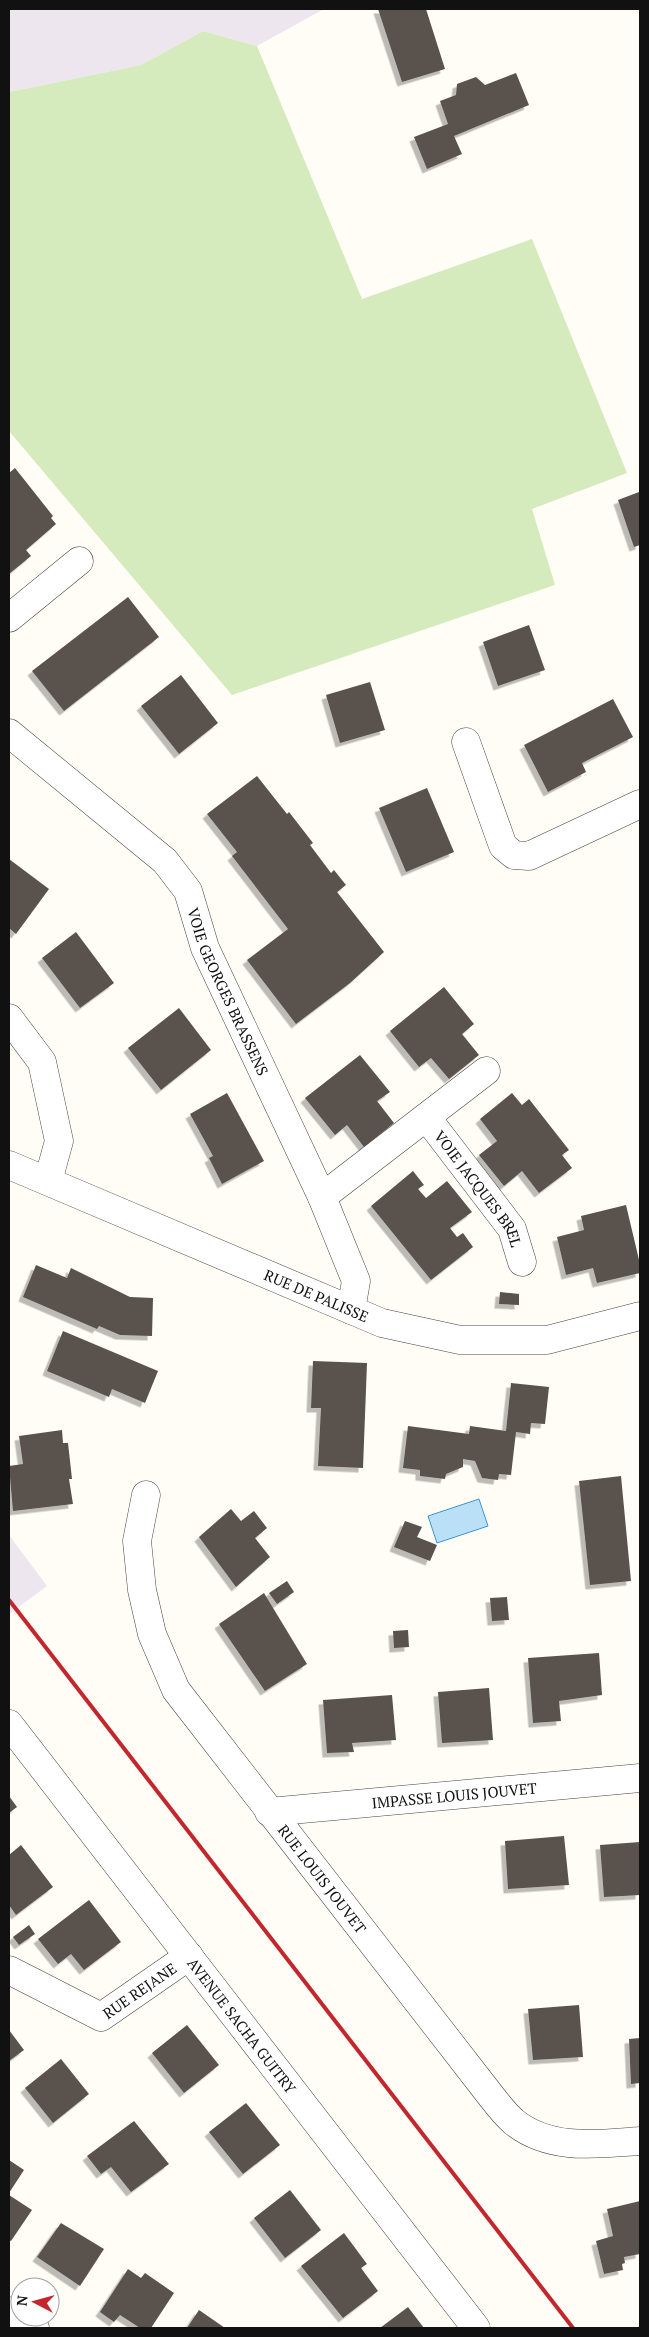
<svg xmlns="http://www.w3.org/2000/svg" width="649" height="2337" viewBox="0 0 649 2337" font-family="'PT Serif',serif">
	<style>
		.industrial { fill: #eee6ef }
		.green { fill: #d5ebbd }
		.water { fill: #b9e0f7; stroke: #3f96cf }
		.building { fill: #5a524d; filter: url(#shadow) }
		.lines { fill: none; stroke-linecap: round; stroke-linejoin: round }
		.minor-casing { stroke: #444; stroke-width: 29 }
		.minor { stroke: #fff; stroke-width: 28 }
		.rail { stroke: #c4262e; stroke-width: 4 }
		.labels { text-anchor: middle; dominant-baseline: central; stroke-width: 5; stroke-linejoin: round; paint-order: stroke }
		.street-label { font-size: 15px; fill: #111; stroke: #fff }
	</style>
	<defs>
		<filter id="shadow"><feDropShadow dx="-4.5" dy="4.5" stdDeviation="0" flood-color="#0004"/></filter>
	</defs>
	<rect width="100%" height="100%" fill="#fffdf5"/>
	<g class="industrial">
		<path d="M9,9h315l-67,37 -54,-15 -62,34 -132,27z"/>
		<path d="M9,1535l38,51 -38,28z"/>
	</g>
	<path class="green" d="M203,31l54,15 105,253 170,-60 95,234 -95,36 23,76 -323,110 -223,-264v-339l132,-27z"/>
	<path class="water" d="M479,1499l9,27 -51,17 -9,-27z"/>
	<g class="building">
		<path d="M378,9h48l19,60 -43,13z"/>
		<path d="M516,73l13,32 -75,31 8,18 -35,15 -13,-32 34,-13 -8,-23 16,-6 1,-11 19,-7 9,8z"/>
		<path d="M15,468l38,48 -2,2 5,6 -30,26 5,6 -22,18v-101z"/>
		<path d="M639,492l1,53 -6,2 -16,-47z"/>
		<path d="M128,597l31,40 -95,74 -32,-40z"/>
		<path d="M529,625l16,45 -47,16 -15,-44z"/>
		<path d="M181,675l37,48 -39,31 -38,-48z"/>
		<path d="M370,682l15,48 -45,13 -14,-48z"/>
		<path d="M613,699l20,38 -51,26 4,9 -38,20 -24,-47z"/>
		<path d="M257,776l30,38 2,-2 24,31 -3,2 21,28 3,-3 12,15 -9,7 47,60 -34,31 -54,41 -49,-64 41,-31 -56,-73 5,-4 -30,-38z"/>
		<path d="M427,788l27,64 -48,20 -27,-64z"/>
		<path d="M9,859l40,30 -33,45 -7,-6z"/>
		<path d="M76,932l38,51 -34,25 -38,-50z"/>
		<path d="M444,987l30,37 -12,10 17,21 -30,24 -18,-21 -12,9 -29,-36z"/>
		<path d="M179,1008l32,42 -50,40 -33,-42z"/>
		<path d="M360,1055l30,37 -13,9 17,22 -30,24 -17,-22 -12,10 -30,-37z"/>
		<path d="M227,1093l37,68 -42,23 -13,-26 4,-2 -23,-42z"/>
		<path d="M512,1093l10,12 7,-6 40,51 -7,5 10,13 -33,25 -17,-22 -18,15 -25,-31 18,-14 -17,-22z"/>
		<path d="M413,1171l11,14 -6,4 8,9 21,-17 25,31 -22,16 7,9 6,-4 10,14 -42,33 -60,-74z"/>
		<path d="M626,1205l14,59v9l-43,10 -4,-15 -27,7 -9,-38 27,-7 -3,-14z"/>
		<path d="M36,1265l31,13 4,-10 59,29 23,1 -1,38 -32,-1 -21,-9 -2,3 -74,-32z"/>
		<path d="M500,1292l19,2v11l-20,-1z"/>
		<path d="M63,1331l95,40 -13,32 -33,-14 -3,8 -62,-26z"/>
		<path d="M313,1361l54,2 -4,105 -45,-2 3,-58h-10z"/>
		<path d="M511,1383l38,4 -4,37 -14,-1 -1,11 -14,-2 -5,43 -12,-1 -1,6 -16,-2 -7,-17 -12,-2v8l-17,7 -1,5 -25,-3v-6l-17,-2 5,-42 61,8 1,-8 36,5z"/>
		<path d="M62,1430l1,13h5l4,36h-3l4,25 -60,7 -4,-45 14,-2 -4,-28z"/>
		<path d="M621,1476l10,105 -41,4 -11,-104z"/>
		<path d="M231,1509l10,12 13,-10 13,17 -12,10 15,19 -34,30 -37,-50z"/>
		<path d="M405,1521l17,6 -5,10 20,8 -7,16 -36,-14z"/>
		<path d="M287,1581l7,11 -17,12 -8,-11z"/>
		<path d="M264,1593l43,71 -42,27 -46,-67z"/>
		<path d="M507,1597l2,23 -17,1 -2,-23z"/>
		<path d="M408,1630l1,17 -15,1 -1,-17z"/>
		<path d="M599,1653l3,42 -43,6 2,20 -28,2 -5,-65z"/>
		<path d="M489,1688l4,52 -51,3 -4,-51z"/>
		<path d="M392,1695l4,45 -44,3 2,9 -27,1 -4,-53z"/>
		<path d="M9,1796l8,11 -8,6z"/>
		<path d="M564,1836l5,49 -61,4 -3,-48z"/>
		<path d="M640,1842v53l-36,2 -4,-52z"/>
		<path d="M21,1845l32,42 -37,28 -7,-10v-50z"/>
		<path d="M89,1900l32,42 -37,28 -13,-16 -13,10 -20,-25z"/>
		<path d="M29,1925l6,9 -16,11 -6,-8z"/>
		<path d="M579,2005l4,52 -50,3 -5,-51z"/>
		<path d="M187,2025l32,40 -35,28 -32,-40z"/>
		<path d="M9,2030l15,20 -15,11z"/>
		<path d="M640,2038v45l-9,1 -2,-45z"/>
		<path d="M61,2059l28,35 -36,29 -28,-35z"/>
		<path d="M246,2103l34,42 -37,29 -34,-42z"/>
		<path d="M134,2121l35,43 -38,28 -20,-25 -10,7 -14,-18z"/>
		<path d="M9,2160l15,10 -15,23z"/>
		<path d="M290,2190l31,40 -36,28 -31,-40z"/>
		<path d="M9,2195l23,15 -21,31 -2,-1z"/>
		<path d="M640,2201v53l-16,3 1,6 -3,1 1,6 -19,4 -8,-33 17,-5 -6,-27z"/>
		<path d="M61,2223l43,26 -24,37 -43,-29z"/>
		<path d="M344,2233l23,31 -6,4 17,23 -35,27 -42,-52z"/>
		<path d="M128,2269l13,9 4,-5 29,20 -23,35h-11l-20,-13 -6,7 -14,-10z"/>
		<path d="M408,2307l16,21h-44z"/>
		<path d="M199,2310l26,18h-38z"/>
	</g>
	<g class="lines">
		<g class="minor-casing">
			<g id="minor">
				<path d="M9,618l70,-57"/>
				<path id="s1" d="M9,733l156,128 23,30 17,57 117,249 34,84 -5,29"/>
				<path d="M466,742l37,104 11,9 15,1 111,-52"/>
				<path d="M9,1018l33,44 17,79 -11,40"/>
				<path id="s2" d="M427,1118l85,111 10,33"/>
				<path id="s3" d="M9,1165l373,158 78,17h87l93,-24"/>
				<path d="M322,1197l164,-126"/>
				<path id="s4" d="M146,1495l-9,46 5,49 10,44 24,56 315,406c7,9 15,19 23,26 36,29 84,22 126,19"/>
				<path id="s5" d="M9,1724l467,604"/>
				<path id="s6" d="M269,1812l371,-34"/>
				<path id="s7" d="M9,1970l92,47 88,-61"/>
				<path d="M9,2311l26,17"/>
			</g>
		</g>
		<use href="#minor" class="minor"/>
		<path class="rail" d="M9,1600l564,728"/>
	</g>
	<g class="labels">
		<g class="street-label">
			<text stroke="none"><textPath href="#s1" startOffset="348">VOIE GEORGES BRASSENS</textPath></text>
			<text stroke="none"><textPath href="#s2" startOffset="88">VOIE JACQUES BREL</textPath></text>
			<text stroke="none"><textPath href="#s3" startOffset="334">RUE DE PALISSE</textPath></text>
			<text stroke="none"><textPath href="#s6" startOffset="186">IMPASSE LOUIS JOUVET</textPath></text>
			<text stroke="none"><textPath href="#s4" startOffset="441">RUE LOUIS JOUVET</textPath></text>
			<text stroke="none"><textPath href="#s7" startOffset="150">RUE REJANE</textPath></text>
			<text stroke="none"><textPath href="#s5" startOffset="381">AVENUE SACHA GUITRY</textPath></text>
		</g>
	</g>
	<rect width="649" height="2337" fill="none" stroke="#111111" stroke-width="20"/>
	<g transform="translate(35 2302) rotate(276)"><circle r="24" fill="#ffffff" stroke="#a0a0a0"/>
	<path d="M0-4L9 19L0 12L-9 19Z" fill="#c4262e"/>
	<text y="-8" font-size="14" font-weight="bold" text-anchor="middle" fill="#111111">N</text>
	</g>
</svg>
